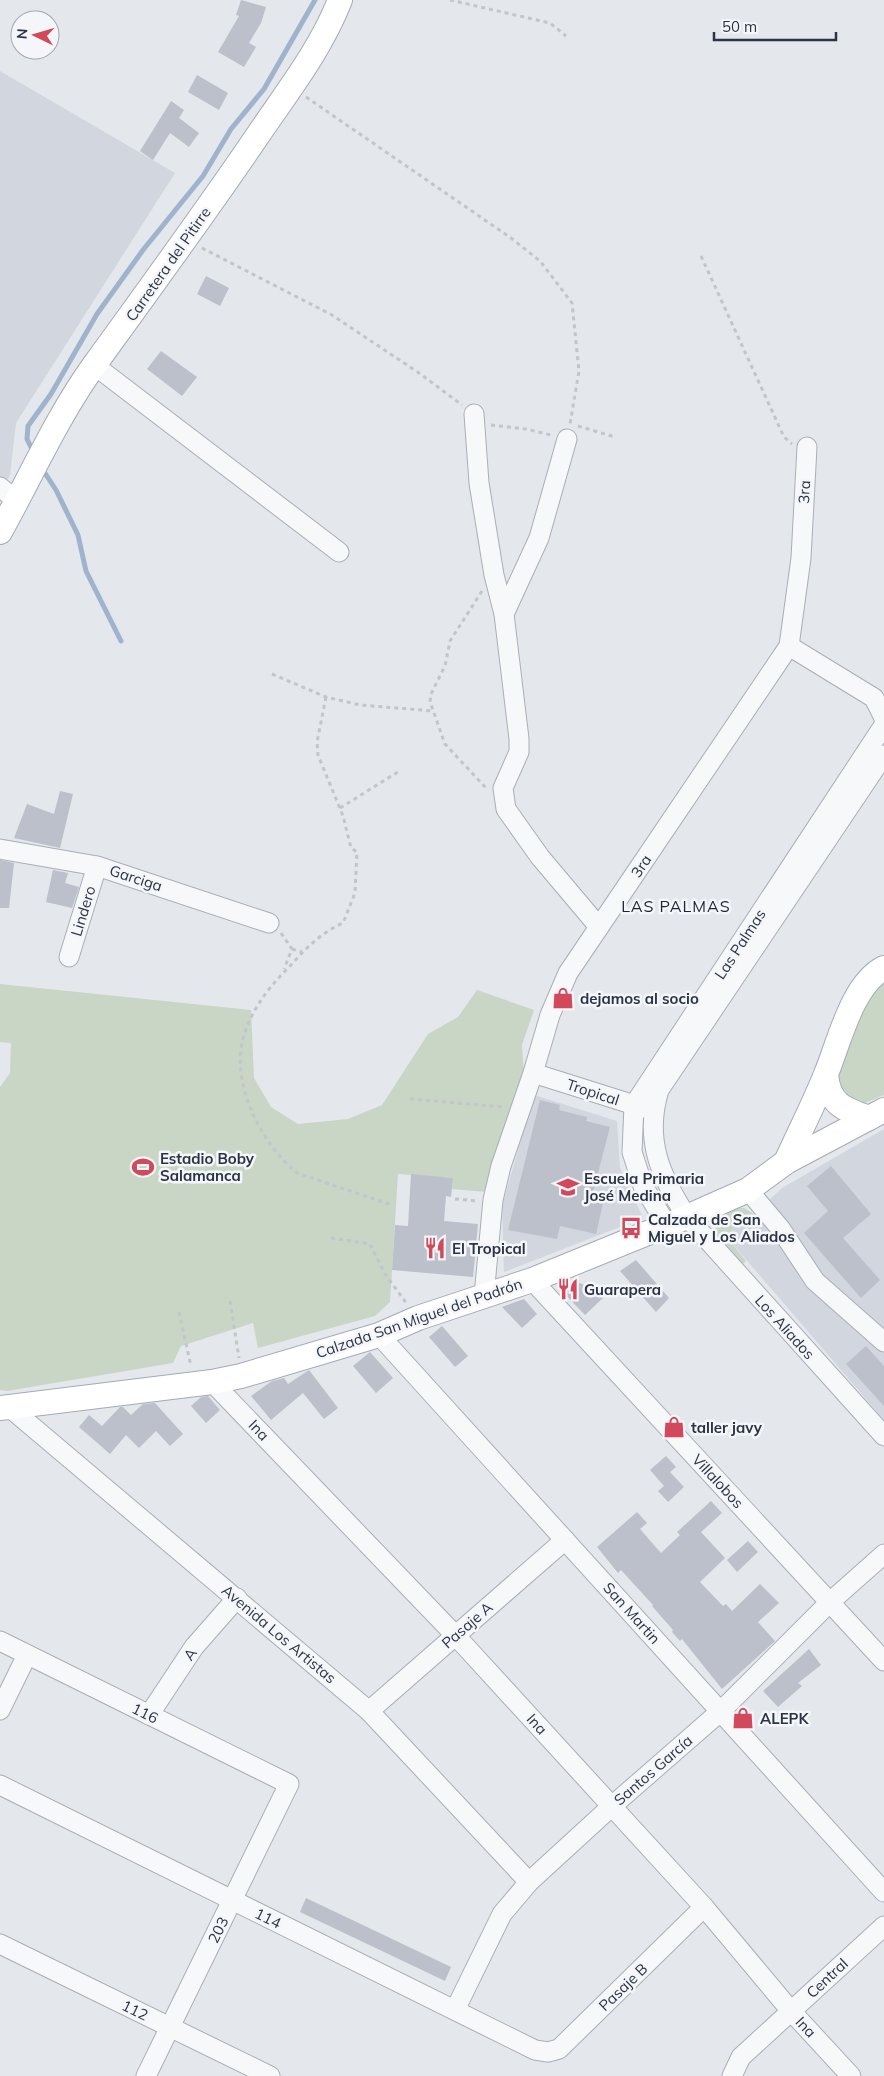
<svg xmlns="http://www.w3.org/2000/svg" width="884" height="2076" viewBox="0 0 884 2076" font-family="Mulish,sans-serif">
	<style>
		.built { fill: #d2d6de }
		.green { fill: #c9d6c5 }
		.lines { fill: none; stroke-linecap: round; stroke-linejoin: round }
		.stream { stroke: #9fb4cc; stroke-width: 5 }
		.building { fill: #bbc0ca }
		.minor-casing { stroke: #a9aeb7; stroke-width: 21 }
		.major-casing { stroke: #a3abb8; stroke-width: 26 }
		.path { stroke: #c2c5cb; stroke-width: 3; stroke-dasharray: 4 4; stroke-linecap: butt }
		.minor { stroke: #f7f8fa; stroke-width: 19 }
		.major { stroke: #fff; stroke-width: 24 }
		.labels { text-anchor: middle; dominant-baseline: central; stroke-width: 5; stroke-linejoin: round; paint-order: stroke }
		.street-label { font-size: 15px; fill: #2b3445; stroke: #f4f6f9 }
		.poi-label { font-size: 15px; font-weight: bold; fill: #2b3445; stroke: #f4f6f9; text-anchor: start }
		.neighbourhood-label { font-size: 16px; letter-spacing: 1px; fill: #1d2536; stroke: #f4f6f9 }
	</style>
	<rect width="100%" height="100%" fill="#e4e7ec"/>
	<g class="built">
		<path d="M0,71l175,102 -159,250 -6,52 -10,18z"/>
		<path d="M534,1095l83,26 3,47 23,50 -139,54 -2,-66z"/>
		<path d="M884,1129v291l-159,-185 29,-21 28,-26z"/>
	</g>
	<g class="green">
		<path d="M884,980v115l-24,10 -15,-5 -9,-21 23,-70z"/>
		<path d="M0,984l251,26 3,68 17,29 27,17 50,-5 34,-14 46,-71 30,-17 19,-27 57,20 -12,35 2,31 -37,116 -35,-3 1,-11 -55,-4 -8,128 -15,14 -117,32 -5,-25 -72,23 -8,17 -166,28 -7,-1v-303l10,-14 1,-30 -11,-1z"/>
		<path d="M734,1208h10l10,6 -29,21 21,26 -7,6 -20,-27 -4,-8 1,-9z"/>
	</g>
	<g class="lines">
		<g class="stream">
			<path d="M34,453l-7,-14 1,-13 23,-32 46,-80 46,-64 60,-74 28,-47 33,-40 51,-89"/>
			<path d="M41,467l15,23 22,45 8,36 35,70"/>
		</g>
	</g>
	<g class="building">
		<path d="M241,0l25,7 -5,16 -12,20 7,4 -12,20 -26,-15 21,-36 -3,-1z"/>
		<path d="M197,75l31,18 -9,17 -31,-18z"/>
		<path d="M171,101l13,9 -5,8 20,15 -10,14 -19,-14 -17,27 -13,-9z"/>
		<path d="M206,276l23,12 -9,18 -23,-12z"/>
		<path d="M161,351l36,26 -15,19 -35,-27z"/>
		<path d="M60,791l13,3 -13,54 -46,-10 13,-34 27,10z"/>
		<path d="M0,860l14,3 -5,45h-9z"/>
		<path d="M53,870l15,3 -3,10 14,4 -7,21 -26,-6z"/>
		<path d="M540,1100l20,5 -1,5 28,7 -1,4 24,6 -18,69 12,3 -8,35 -36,-8 -3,13 -49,-9z"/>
		<path d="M831,1166l40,48 -28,24 37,42 -19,18 -57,-65 24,-22 -21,-25z"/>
		<path d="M411,1174l42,4 -2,19 -5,-1 -2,25 34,3 -5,53 -81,-7 3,-45 13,1z"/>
		<path d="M636,1260l33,38 -13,14 -36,-41z"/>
		<path d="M587,1282l16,16 -18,17 -24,-25 19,-7 4,2z"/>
		<path d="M524,1299l13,15 -15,14 -20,-21z"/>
		<path d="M442,1326l26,30 -13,11 -26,-30z"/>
		<path d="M866,1346l18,20v40l-38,-42z"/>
		<path d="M370,1352l23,26 -17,15 -23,-27z"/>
		<path d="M309,1370l29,38 -14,11 -21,-26 -32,27 -20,-24 21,-15 12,-3 4,6z"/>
		<path d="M208,1396l12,14 -14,13 -15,-17 10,-9z"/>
		<path d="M155,1403l28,31 -13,12 -14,-15 -17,17 -13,-13 -16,19 -31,-27 10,-12 13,11 18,-19h3l8,8 12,-11z"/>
		<path d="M666,1456l10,11 -6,5 14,15 -16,15 -10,-11 6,-5 -14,-16z"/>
		<path d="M711,1501l11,12 -21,19 24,26 -25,24 23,24 3,-2 6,7 28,-27 19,19 -21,19 17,19 -53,48 -40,-50 -2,2 -8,-9 1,-2 -21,-24 1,-1 -32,-35 -3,3 -21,-26 40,-35 10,11 -7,6 21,24 19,-18 -3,-3z"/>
		<path d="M748,1541l10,11 -21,20 -10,-12z"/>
		<path d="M809,1649l12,16 -23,18 4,3 -24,21 -15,-16z"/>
		<path d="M306,1898l145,69 -6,14 -145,-69z"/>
	</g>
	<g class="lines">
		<g class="minor-casing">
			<g id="minor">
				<path d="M94,365l245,187"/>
				<path d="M474,414l5,69 15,92 10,39 15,125v13l-16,36 3,21 34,48 59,70"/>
				<path d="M0,487l17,14"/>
				<path d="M504,614l35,-76 28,-99"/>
				<path d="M789,646l85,52 10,20"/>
				<path d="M884,755l-225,335c-15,49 1,86 28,127l197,219"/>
				<path d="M0,849l97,17 172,57"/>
				<path d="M69,957l28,-91"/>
				<path d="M533,1073l111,35"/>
				<path d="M748,1190l32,38 35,53 69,61"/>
				<path d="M667,1225l-24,-39 -11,-34 2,-47 250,-380"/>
				<path d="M532,1280l352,381"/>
				<path d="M484,1296l9,-96 8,-34 32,-93 17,-58 18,-42 221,-327 12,-88 6,-111"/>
				<path d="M379,1335l505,557"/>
				<path d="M212,1382l243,253 249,272 87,104 60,65"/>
				<path d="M9,1407l360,304 160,171"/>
				<path d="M0,1641l289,143 -143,292"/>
				<path d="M0,1710l27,-55"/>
				<path d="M369,1711l196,-171"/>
				<path d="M149,1715l45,-68 43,-49"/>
				<path d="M0,1785l535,265 13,2 11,-3 145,-142"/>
				<path d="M0,1944l270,132"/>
				<path d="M455,2010l47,-96 27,-32 83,-76 109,-95 109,-109 54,-48"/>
				<path d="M732,2076l9,-19 143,-131"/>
			</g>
		</g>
		<g class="major-casing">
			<g id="major">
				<path d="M0,532c31,-56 58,-117 95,-168 55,-76 110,-151 163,-229 29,-43 63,-86 82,-135"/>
				<path d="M826,1075c3,29 17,34 43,43"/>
				<path d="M786,1162c13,-29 28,-58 40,-88 13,-31 26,-90 58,-106"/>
				<path d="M0,1408l212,-26 29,-6 138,-41 39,-17 114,-38 155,-63 61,-27 38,-28 98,-52"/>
			</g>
		</g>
		<g class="path">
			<path d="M450,0l100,23 16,13"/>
			<path d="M306,97l205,141 29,23 32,42 7,68 -9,53"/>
			<path d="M202,248l130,67 87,58 43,32"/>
			<path d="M701,256l83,181 8,7"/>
			<path d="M491,425l35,4 25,6"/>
			<path d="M578,426l37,11"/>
			<path d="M482,591l-32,50 -5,25 -14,28 -1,8 15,42 41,44"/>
			<path d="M272,674l54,23 34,8 73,6"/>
			<path d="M326,697l-9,45 1,13 25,61 8,32 6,4 -2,41 -12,30c-21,9 -38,26 -53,43 -20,20 -37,41 -46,69 -15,46 17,109 53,138l95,32"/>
			<path d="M340,808l61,-38"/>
			<path d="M281,933l11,16 -8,20"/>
			<path d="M292,949l10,3"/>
			<path d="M410,1099l94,8"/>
			<path d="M455,1199l22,2"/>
			<path d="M331,1238l39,6 15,30 22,30"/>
			<path d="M230,1301l9,57"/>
			<path d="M179,1312l12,54"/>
		</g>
		<use href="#minor" class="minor"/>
		<use href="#major" class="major"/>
	</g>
	<defs>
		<g id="shop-bare" transform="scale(1.725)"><path d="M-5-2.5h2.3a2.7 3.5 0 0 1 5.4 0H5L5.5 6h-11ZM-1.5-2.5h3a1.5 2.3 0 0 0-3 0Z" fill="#d1495b" stroke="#f4f6f9" stroke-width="2.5" paint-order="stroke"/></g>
		<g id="stadium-bare" transform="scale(1.725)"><path d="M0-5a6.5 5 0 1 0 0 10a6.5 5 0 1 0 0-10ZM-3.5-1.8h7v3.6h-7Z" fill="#d1495b" stroke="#f4f6f9" stroke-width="2.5" paint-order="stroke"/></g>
		<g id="school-bare" transform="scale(1.725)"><path d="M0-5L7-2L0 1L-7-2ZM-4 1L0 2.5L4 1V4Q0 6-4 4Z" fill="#d1495b" stroke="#f4f6f9" stroke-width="2.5" paint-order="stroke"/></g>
		<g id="bus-bare" transform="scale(1.725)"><path d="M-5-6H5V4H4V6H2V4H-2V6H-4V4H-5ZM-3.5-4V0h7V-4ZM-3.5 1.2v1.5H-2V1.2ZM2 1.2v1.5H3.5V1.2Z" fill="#d1495b" stroke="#f4f6f9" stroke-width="2.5" paint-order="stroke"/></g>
		<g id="restaurant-bare" transform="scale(1.725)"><path d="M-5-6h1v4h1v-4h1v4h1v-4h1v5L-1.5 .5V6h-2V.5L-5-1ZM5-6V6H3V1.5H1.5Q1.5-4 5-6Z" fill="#d1495b" stroke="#f4f6f9" stroke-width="2.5" paint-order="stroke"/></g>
	</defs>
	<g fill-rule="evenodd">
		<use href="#shop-bare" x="563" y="998"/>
		<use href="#stadium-bare" x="143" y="1167"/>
		<use href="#school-bare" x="568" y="1187"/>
		<use href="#bus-bare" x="631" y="1228"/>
		<use href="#restaurant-bare" x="435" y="1248"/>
		<use href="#restaurant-bare" x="568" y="1289"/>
		<use href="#shop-bare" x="674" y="1427"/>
		<use href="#shop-bare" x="743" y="1718"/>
	</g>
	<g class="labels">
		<g class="street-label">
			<text transform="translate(168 264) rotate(-55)">Carretera del Pitirre</text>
			<text transform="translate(804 492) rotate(-87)">3ra</text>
			<text transform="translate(641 866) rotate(-56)">3ra</text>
			<text transform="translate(136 878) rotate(18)">Garciga</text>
			<text transform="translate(83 911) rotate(-73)">Lindero</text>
			<text transform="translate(740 944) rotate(-57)">Las Palmas</text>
			<text transform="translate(593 1092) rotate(18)">Tropical</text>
			<text transform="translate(419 1318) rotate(-19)">Calzada San Miguel del Padrón</text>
			<text transform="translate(785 1327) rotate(48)">Los Aliados</text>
			<text transform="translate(259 1430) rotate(46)">Ina</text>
			<text transform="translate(718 1481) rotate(47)">Villalobos</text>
			<text transform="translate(632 1613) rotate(48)">San Martin</text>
			<text transform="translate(467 1625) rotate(-41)">Pasaje A</text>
			<text transform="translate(279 1634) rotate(40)">Avenida Los Artistas</text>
			<text transform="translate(190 1654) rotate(-55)">A</text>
			<text transform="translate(145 1713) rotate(26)">116</text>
			<text transform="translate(537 1724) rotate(48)">Ina</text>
			<text transform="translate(653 1770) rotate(-41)">Santos García</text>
			<text transform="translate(268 1918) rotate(26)">114</text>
			<text transform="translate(218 1930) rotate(-64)">203</text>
			<text transform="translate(827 1978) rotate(-43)">Central</text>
			<text transform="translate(623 1987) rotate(-44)">Pasaje B</text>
			<text transform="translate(135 2010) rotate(26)">112</text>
			<text transform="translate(806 2027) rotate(47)">Ina</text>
		</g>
		<g class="poi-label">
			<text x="580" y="998">dejamos al socio</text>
			<text x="160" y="1158">Estadio Boby<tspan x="160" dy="17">Salamanca</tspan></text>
			<text x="584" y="1178">Escuela Primaria<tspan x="584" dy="17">José Medina</tspan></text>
			<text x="648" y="1219">Calzada de San<tspan x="648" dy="17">Miguel y Los Aliados</tspan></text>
			<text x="452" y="1248">El Tropical</text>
			<text x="584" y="1289">Guarapera</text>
			<text x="691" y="1427">taller javy</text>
			<text x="760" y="1718">ALEPK</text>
		</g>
		<g class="neighbourhood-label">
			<text x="676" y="906">LAS PALMAS</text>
		</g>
	</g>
	<g transform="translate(35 35) rotate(275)"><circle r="24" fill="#f4f6f9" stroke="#a4a8b1"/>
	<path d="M0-4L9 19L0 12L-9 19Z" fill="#d1495b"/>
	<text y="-8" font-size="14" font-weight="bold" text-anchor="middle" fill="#2b3445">N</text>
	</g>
	<path d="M714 32v8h122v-8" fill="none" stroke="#2b3445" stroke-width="2.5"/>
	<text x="722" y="32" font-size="15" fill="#2b3445" stroke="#f4f6f9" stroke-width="4" paint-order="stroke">50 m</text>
</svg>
